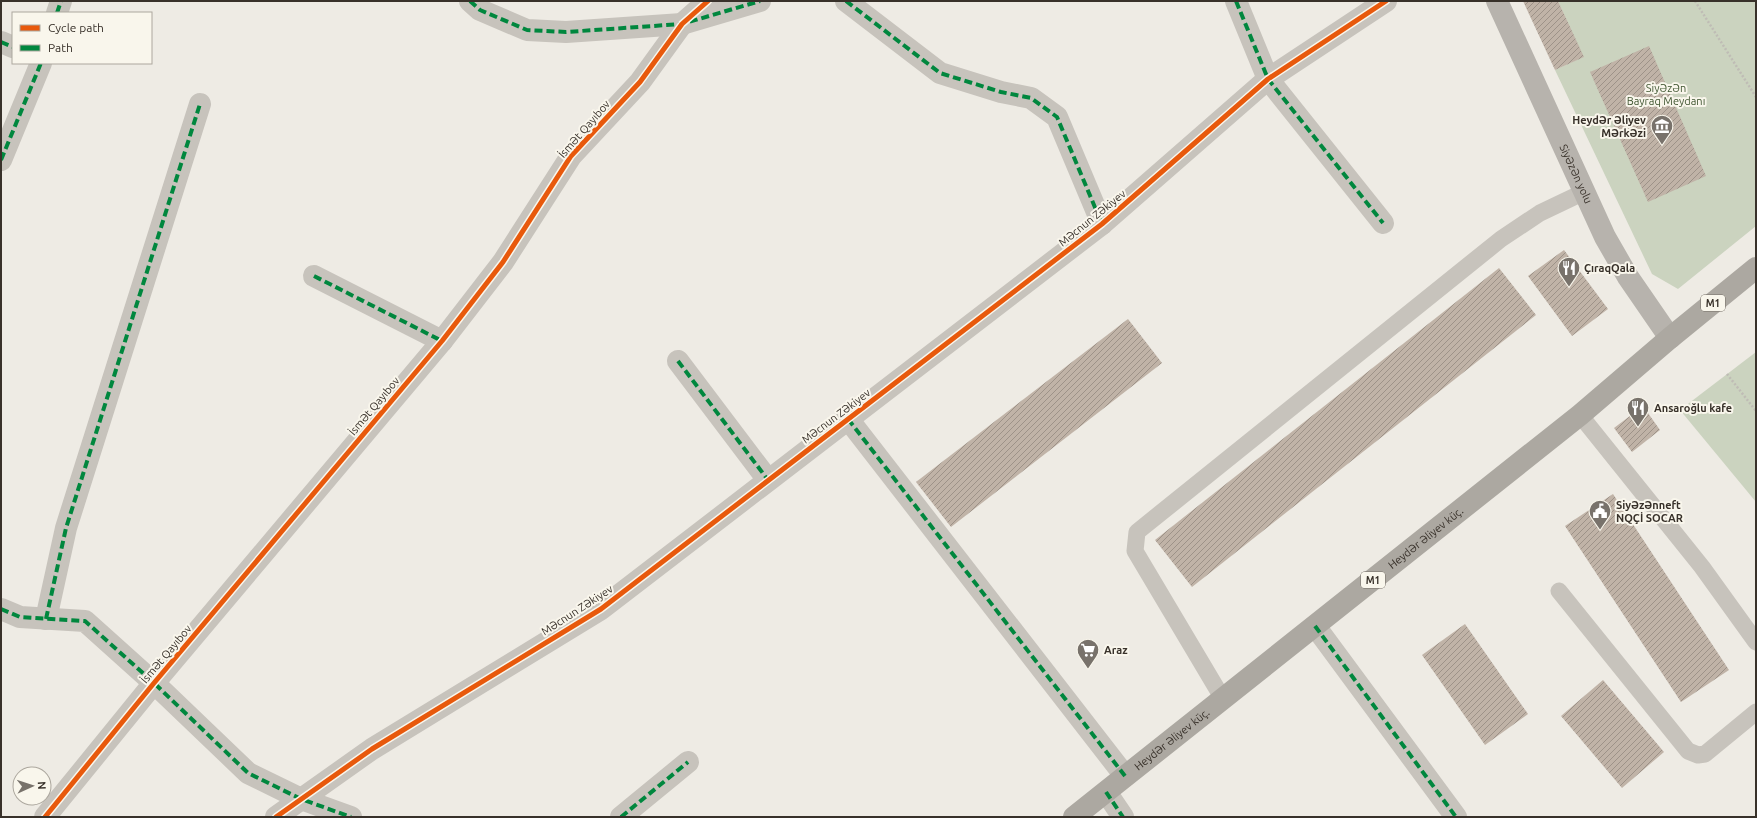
<svg xmlns="http://www.w3.org/2000/svg" width="1757" height="818" viewBox="0 0 1757 818" font-family="Ubuntu,sans-serif">
	<style>
		.park { fill: #cbd3bf }
		.building { fill: url(#building-hatch) }
		.lines { fill: none; stroke-linecap: round; stroke-linejoin: round }
		.path { stroke: #bfbcb5; stroke-width: 2.5; stroke-dasharray: 2 2; stroke-linecap: butt }
		.lane { stroke: #c7c3bc; stroke-width: 17 }
		.street { stroke: #c7c3bc; stroke-width: 22 }
		.secondary { stroke: #b7b3ad; stroke-width: 22 }
		.primary { stroke: #aca8a1; stroke-width: 22 }
		.quiet { stroke: #00873e; stroke-width: 4; stroke-dasharray: 8 4; stroke-linecap: butt }
		.cycleway-casing { stroke: #f9f6ec; stroke-width: 8 }
		.cycleway { stroke: #e8590c; stroke-width: 5 }
		.labels { text-anchor: middle; dominant-baseline: central; stroke-width: 4; stroke-linejoin: round; paint-order: stroke }
		.shield { fill: #f9f6ec; stroke: #726c64; stroke-width: 1 }
		.shield-label { font-size: 10px; font-weight: bold; fill: #38312a }
		.park-label { font-size: 11px; fill: #3f5530; stroke: #f9f6ec }
		.poi-label { font-size: 11px; font-weight: bold; fill: #38312a; stroke: #f9f6ec; text-anchor: start }
		.street-label { font-size: 11px; fill: #38312a; stroke: #f9f6ec }
	</style>
	<defs>
		<pattern id="building-hatch" width="6" height="6" patternUnits="userSpaceOnUse"><rect width="6" height="6" fill="#c0b3a7"/><path d="M-1 1l2-2M0 6l6-6M5 7l2-2" fill="none" stroke="#9d9288"/></pattern>
	</defs>
	<rect width="100%" height="100%" fill="#eeebe4"/>
	<g class="park">
		<path d="M1558,1h198v225l-78,63 -26,-15 -97,-204 28,-13z"/>
		<path d="M1756,352v150l-76,-92z"/>
	</g>
	<g class="building">
		<path d="M1523,1h35l26,56 -29,13z"/>
		<path d="M1649,46l57,130 -58,26 -58,-130z"/>
		<path d="M1564,250l44,59 -36,27 -44,-60z"/>
		<path d="M1499,268l37,47 -344,272 -37,-47z"/>
		<path d="M1128,319l34,44 -211,164 -35,-45z"/>
		<path d="M1643,406l17,24 -28,22 -18,-24z"/>
		<path d="M1613,494l116,176 -48,32 -116,-176z"/>
		<path d="M1465,624l63,90 -43,31 -63,-90z"/>
		<path d="M1603,680l61,72 -42,36 -61,-72z"/>
	</g>
	<g class="lines">
		<g class="path">
			<path d="M1695,1l61,96"/>
			<path d="M1727,374l29,37"/>
		</g>
		<g class="lane">
			<path d="M1580,415l122,152 54,75"/>
			<path d="M1559,591l129,160 10,4 7,-1 51,-42"/>
			<path d="M1223,699l-88,-148 2,-19 364,-293 39,-26 44,-21"/>
		</g>
		<g class="street">
			<path d="M470,1l10,9 47,20 39,2 116,-8 78,-23"/>
			<path d="M846,1l94,72 61,19 30,6 26,19 45,107"/>
			<path d="M1236,1l32,78 115,144"/>
			<path d="M57,13l4,-12"/>
			<path d="M1,42l12,5"/>
			<path d="M1,160l40,-97"/>
			<path d="M314,276l128,65"/>
			<path d="M678,361l90,119"/>
			<path d="M848,419l277,357"/>
			<path d="M1,609l19,8 65,4 69,62 94,90 53,26 50,18"/>
			<path d="M46,619l20,-91 134,-424"/>
			<path d="M1315,626l141,191"/>
			<path d="M1106,792l17,25"/>
			<path d="M45,817l109,-134 288,-342 61,-79 68,-106 69,-74 42,-58 26,-23"/>
			<path d="M276,817l96,-68 229,-140 501,-385 166,-145 118,-78"/>
			<path d="M621,817l67,-55"/>
		</g>
		<path class="secondary" id="s1" d="M1497,1l108,236 23,40 42,61"/>
		<path class="primary" id="s2" d="M1074,817l506,-402 90,-77 86,-70"/>
		<g class="quiet">
			<path d="M470,1l10,9 47,20 39,2 116,-8 78,-23"/>
			<path d="M846,1l94,72 61,19 30,6 26,19 45,107"/>
			<path d="M1236,1l32,78 115,144"/>
			<path d="M57,13l4,-12"/>
			<path d="M1,42l12,5"/>
			<path d="M1,160l40,-97"/>
			<path d="M314,276l128,65"/>
			<path d="M678,361l90,119"/>
			<path d="M848,419l277,357"/>
			<path d="M1,609l19,8 65,4 69,62 94,90 53,26 50,18"/>
			<path d="M46,619l20,-91 134,-424"/>
			<path d="M1315,626l141,191"/>
			<path d="M1106,792l17,25"/>
			<path d="M621,817l67,-55"/>
		</g>
		<g class="cycleway-casing">
			<g id="cycleway">
				<path d="M45,817l109,-134 288,-342 61,-79 68,-106 69,-74 42,-58 26,-23"/>
				<path d="M276,817l96,-68 229,-140 501,-385 166,-145 118,-78"/>
			</g>
		</g>
		<use href="#cycleway" class="cycleway"/>
	</g>
	<defs>
		<g id="museum-pin" transform="scale(1.15)"><path d="M0 17L-7.5 6A9.5 9.5 0 1 1 7.5 6Z" fill="#78726b" stroke="#f9f6ec"/><path d="M0-6L6-3V-2H-6V-3ZM-5-1h2V3h-2ZM-1-1h2V3h-2ZM3-1h2V3H3ZM-6 4H6V6H-6Z" fill="#fff"/></g>
		<g id="restaurant-pin" transform="scale(1.15)"><path d="M0 17L-7.5 6A9.5 9.5 0 1 1 7.5 6Z" fill="#78726b" stroke="#f9f6ec"/><path d="M-5-6h1v4h1v-4h1v4h1v-4h1v5L-1.5 .5V6h-2V.5L-5-1ZM5-6V6H3V1.5H1.5Q1.5-4 5-6Z" fill="#fff"/></g>
		<g id="civic-pin" transform="scale(1.15)"><path d="M0 17L-7.5 6A9.5 9.5 0 1 1 7.5 6Z" fill="#78726b" stroke="#f9f6ec"/><path d="M-.6-6.5H3V-4.5H.6V-3L4-1V1h2V6H-6V1h2V-1L-.6-3ZM-1.2 2.5V6h2.4V2.5Z" fill="#fff"/></g>
		<g id="supermarket-pin" transform="scale(1.15)"><path d="M0 17L-7.5 6A9.5 9.5 0 1 1 7.5 6Z" fill="#78726b" stroke="#f9f6ec"/><path d="M-6-5.5h2.5l.6 2H6L4.5 2H-2.5L-4.4-4H-6ZM-1.5 3.2a1.3 1.3 0 1 0 .1 0ZM3 3.2a1.3 1.3 0 1 0 .1 0Z" fill="#fff"/></g>
	</defs>
	<g fill-rule="evenodd">
		<use href="#museum-pin" x="1662" y="126"/>
		<use href="#restaurant-pin" x="1569" y="268"/>
		<use href="#restaurant-pin" x="1638" y="408"/>
		<use href="#civic-pin" x="1600" y="511"/>
		<use href="#supermarket-pin" x="1088" y="650"/>
	</g>
	<g class="labels">
		<g class="shield">
			<rect x="1701" y="295" width="24" height="16" rx="3"/>
			<rect x="1361" y="572" width="24" height="16" rx="3"/>
		</g>
		<g class="shield-label">
			<text x="1713" y="303">M1</text>
			<text x="1373" y="580">M1</text>
		</g>
		<g class="park-label">
			<text x="1666" y="88">Siyəzən<tspan x="1666" dy="13">Bayraq Meydanı</tspan></text>
		</g>
		<g class="poi-label">
			<text x="1646" y="120" text-anchor="end">Heydər Əliyev<tspan x="1646" dy="13">Mərkəzi</tspan></text>
			<text x="1584" y="268">ÇıraqQala</text>
			<text x="1654" y="408">Ansaroğlu kafe</text>
			<text x="1616" y="505">Siyəzənneft<tspan x="1616" dy="13">NQÇİ SOCAR</tspan></text>
			<text x="1104" y="650">Araz</text>
		</g>
		<g class="street-label">
			<text transform="translate(584 129) rotate(-49)">İsmət Qayıbov</text>
			<text stroke="none"><textPath href="#s1" startOffset="190">Siyəzən yolu</textPath></text>
			<text transform="translate(1092 218) rotate(-39)">Məcnun Zəkiyev</text>
			<text transform="translate(374 406) rotate(-50)">İsmət Qayıbov</text>
			<text transform="translate(836 416) rotate(-37)">Məcnun Zəkiyev</text>
			<text stroke="none"><textPath href="#s2" startOffset="449">Heydər Əliyev küç.</textPath></text>
			<text transform="translate(577 610) rotate(-33)">Məcnun Zəkiyev</text>
			<text transform="translate(166 654) rotate(-50)">İsmət Qayıbov</text>
			<text stroke="none"><textPath href="#s2" startOffset="125">Heydər Əliyev küç.</textPath></text>
		</g>
	</g>
	<rect width="1757" height="818" fill="none" stroke="#38312a" stroke-width="4"/>
	<rect x="12" y="12" width="140" height="52" fill="#f9f6ec" stroke="#aca79e"/>
	<rect x="20" y="25" width="20" height="6" fill="#e8590c" stroke="#aca79e"/>
	<text x="48" y="32" font-size="12" fill="#38312a">Cycle path</text>
	<rect x="20" y="45" width="20" height="6" fill="#00873e" stroke="#aca79e"/>
	<text x="48" y="52" font-size="12" fill="#38312a">Path</text>
	<g transform="translate(32 786) rotate(87)"><circle r="19" fill="#f9f6ec" stroke="#aca79e"/>
	<path d="M0-3L7 15L0 10L-7 15Z" fill="#78726b"/>
	<text y="-6" font-size="11" font-weight="bold" text-anchor="middle" fill="#38312a">N</text>
	</g>
</svg>
